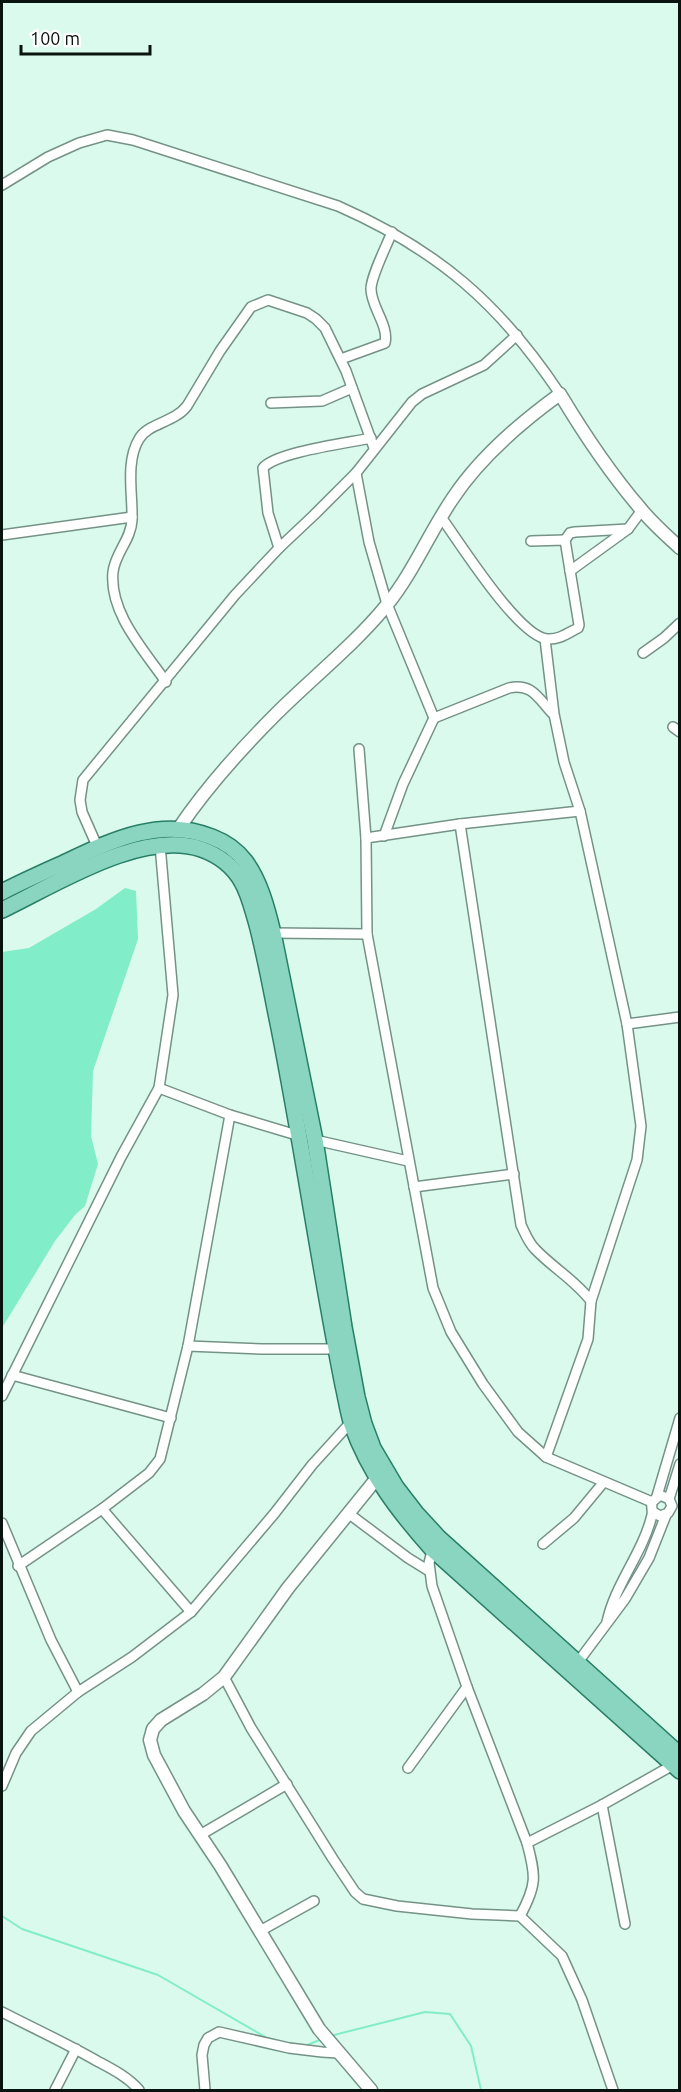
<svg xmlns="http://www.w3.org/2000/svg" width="681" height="2092" viewBox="0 0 681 2092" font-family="Ubuntu,sans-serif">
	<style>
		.water { fill: #81edc9 }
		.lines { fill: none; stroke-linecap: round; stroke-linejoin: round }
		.stream { stroke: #81edc9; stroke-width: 2 }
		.minor-casing { stroke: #759287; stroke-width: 12 }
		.tertiary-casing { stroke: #759287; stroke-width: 15 }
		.primary-casing { stroke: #297f66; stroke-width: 18 }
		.minor { stroke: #fff; stroke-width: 9 }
		.tertiary { stroke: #fff; stroke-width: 12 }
		.primary { stroke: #89d5bf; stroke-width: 15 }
	</style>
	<rect width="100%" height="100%" fill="#dafaed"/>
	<path class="water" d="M125,888l11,3 2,48 -45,132 -2,65 7,28 -13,42 -10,9 -20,26 -53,87v-376l27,-4 67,-39z"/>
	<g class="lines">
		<g class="stream">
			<path d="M2,1916l20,13 136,46 109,63 10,3"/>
			<path d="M330,2036l95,-24 25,2 21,32 10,44"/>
			<path d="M305,2046l17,-7"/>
		</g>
		<g class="minor-casing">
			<g id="minor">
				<path d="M2,185l46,-28 31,-14 28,-8 26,5 205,66c100,44 162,98 222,188"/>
				<path d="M341,359l44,-16c4,-18 -14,-36 -14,-54 0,-13 16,-44 21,-57"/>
				<path d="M271,403l51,-2 30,-13"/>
				<path d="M356,473l13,69 18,62 47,114 75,-30c23,-5 29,10 43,25"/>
				<path d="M441,517c19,26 77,119 106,122 12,1 21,-6 31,-11l1,-3 -14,-85 -34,1"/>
				<path d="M2,535l130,-18"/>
				<path d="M565,540l5,-7 5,-1 53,-3"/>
				<path d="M279,548l-11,-35 -5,-45c13,-16 85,-25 108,-30"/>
				<path d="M570,571l58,-42 14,-19"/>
				<path d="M545,639l9,75 10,48 16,49 47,213 14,102 -4,34 -46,141"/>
				<path d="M643,653l21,-15 16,-15"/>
				<path d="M166,682c-22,-32 -57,-69 -53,-110 2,-19 18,-32 19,-52 1,-25 -7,-58 7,-81 9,-16 35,-16 48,-33l33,-55 31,-44 17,-7 39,13 9,6 9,9 21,43 28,77"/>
				<path d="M673,727l7,5"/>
				<path d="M359,749l7,89 1,96 66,354 18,44 32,52 35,48 28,25 106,45"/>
				<path d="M460,824l61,401c4,8 7,17 14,24 18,19 40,31 56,52l-3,38 -42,118"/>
				<path d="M384,836l19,-52 31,-66"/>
				<path d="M366,838l94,-14 120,-13"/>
				<path d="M97,846l-15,-34 -2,-12 3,-20 152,-185 44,-47 35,-33 42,-42 56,-71 10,-8 62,-29 33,-30"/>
				<path d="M273,933l94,1"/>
				<path d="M627,1024l53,-7"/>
				<path d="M159,1088l71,27 70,21"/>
				<path d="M315,1140l93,21"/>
				<path d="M414,1187l100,-13"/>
				<path d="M188,1346l74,3h74"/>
				<path d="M12,1375l159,43"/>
				<path d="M2,1396l119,-239 38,-69 14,-93 -13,-150"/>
				<path d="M657,1496l23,-78"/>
				<path d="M669,1499l11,-35"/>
				<path d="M102,1509l89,103"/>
				<path d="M348,1513l60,45 21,13"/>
				<path d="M2,1523l49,117 27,52"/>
				<path d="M543,1544l31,-26 29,-35"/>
				<path d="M433,1547l-4,16 3,23 35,101 60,156c9,33 10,42 -7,73"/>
				<path d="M18,1566l84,-57 47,-36 11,-14 28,-113 42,-231"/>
				<path d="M607,1622c8,-38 36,-69 45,-107 1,-4 -1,-8 0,-13l8,-7 9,4 3,7 -4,7 -8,3 -7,-4"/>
				<path d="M575,1666l50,-67 24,-41 17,-43"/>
				<path d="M224,1677l27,51 82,131 22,33 8,7 34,7 75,8 48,2 42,40 20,44 31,90"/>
				<path d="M408,1768l59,-81"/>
				<path d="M2,1786l14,-33 15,-22 47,-39 54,-35 59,-45 83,-98 38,-49 39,-43"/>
				<path d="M602,1805l23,119"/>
				<path d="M200,1835l87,-51"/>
				<path d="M527,1843l75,-38 71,-40"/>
				<path d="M260,1931l54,-30"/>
				<path d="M2,2012c31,16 64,31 95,49 15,8 31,16 42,29"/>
				<path d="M55,2090l21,-41"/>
				<path d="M205,2090l-3,-35 2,-10 4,-7 11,-6 70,16 33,4 16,1"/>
			</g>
		</g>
		<g class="tertiary-casing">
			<g id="tertiary">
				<path d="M179,828c27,-40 62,-79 97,-114 36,-36 77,-68 110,-108 27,-33 43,-73 67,-108 27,-41 67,-75 107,-104 24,40 50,79 80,114 12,15 26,27 40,40"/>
				<path d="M371,2090l-52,-61 -99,-164 -36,-54 -30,-56 -4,-15 3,-11 8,-9 42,-26 21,-17 64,-89 89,-110"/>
			</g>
		</g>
		<g class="primary-casing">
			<g id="primary">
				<path d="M2,892c21,-11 44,-21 66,-31 46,-22 94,-44 144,-24 13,5 24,12 33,24 15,20 22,47 28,72l42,207 29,187 13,70 7,27 9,24 23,39 20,26 23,25 241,217"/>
				<path d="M2,910c53,-25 139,-81 199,-61 17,6 32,17 41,33 7,12 10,26 14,39 9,33 15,68 22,102 24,120 41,241 65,362 3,13 5,27 9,40 17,48 47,87 80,124l248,222"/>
			</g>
		</g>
		<use href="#minor" class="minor"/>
		<use href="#tertiary" class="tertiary"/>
		<use href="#primary" class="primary"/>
	</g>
	<rect width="681" height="2092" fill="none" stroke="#091410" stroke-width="6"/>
	<path d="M21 45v9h129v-9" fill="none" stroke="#091410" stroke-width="3"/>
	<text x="30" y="45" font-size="18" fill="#091410" stroke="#ffffff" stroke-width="4.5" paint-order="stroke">100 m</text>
</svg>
